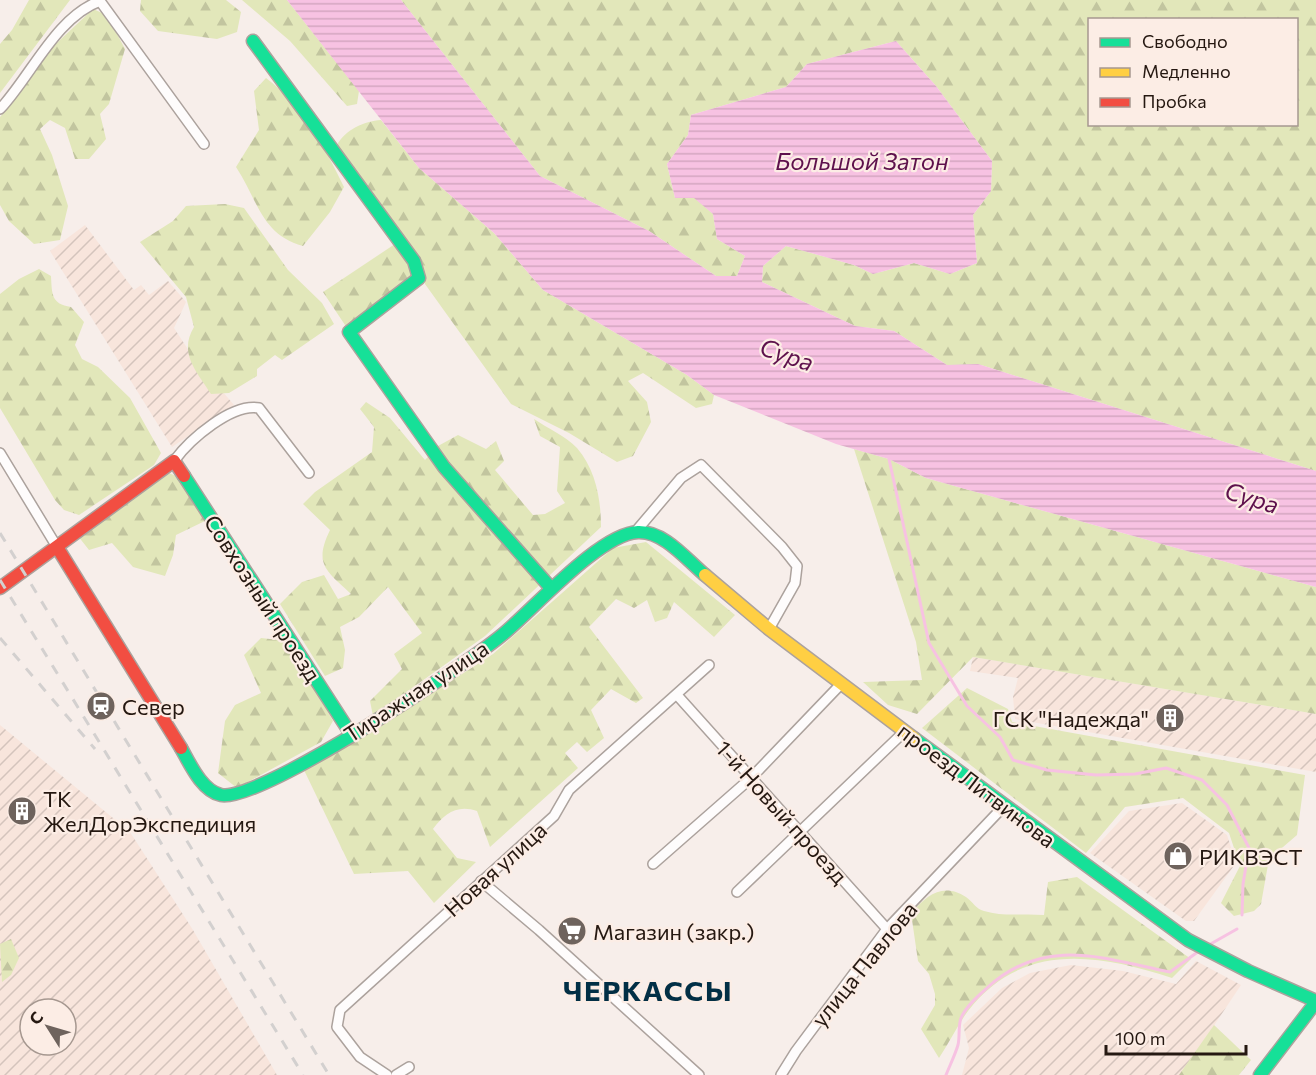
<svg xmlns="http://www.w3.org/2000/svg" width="1316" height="1075" viewBox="0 0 1316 1075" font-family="Commissioner,sans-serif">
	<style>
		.industrial { fill: url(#industrial-furrows); fill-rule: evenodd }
		.forest { fill: url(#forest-firs); fill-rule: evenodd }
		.water { fill: url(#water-rules) }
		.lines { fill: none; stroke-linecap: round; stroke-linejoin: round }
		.stream { stroke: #f7c2e2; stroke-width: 3 }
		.street-casing { stroke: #aca29d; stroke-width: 12 }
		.fast-casing { stroke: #aca29d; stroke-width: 15 }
		.slow-casing { stroke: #aca29d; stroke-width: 15 }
		.jam-casing { stroke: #aca29d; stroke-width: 15 }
		.street { stroke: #fefcfc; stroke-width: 9 }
		.fast { stroke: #16e098; stroke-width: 12 }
		.slow { stroke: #ffcf43; stroke-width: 12 }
		.jam { stroke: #f24e42; stroke-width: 12 }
		.rail { stroke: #d3d0cf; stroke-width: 3; stroke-dasharray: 10 10; stroke-linecap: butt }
		.labels { text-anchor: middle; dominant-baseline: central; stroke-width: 4.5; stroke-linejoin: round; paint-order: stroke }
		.street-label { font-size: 22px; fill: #251811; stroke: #fcede5 }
		.poi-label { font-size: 22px; fill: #251811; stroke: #fcede5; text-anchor: start }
		.water-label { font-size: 24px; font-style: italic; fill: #5e114c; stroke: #fcede5 }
		.district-label { font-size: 28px; font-weight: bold; letter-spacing: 1.5px; fill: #022f45; stroke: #fcede5 }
	</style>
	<defs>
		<pattern id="industrial-furrows" width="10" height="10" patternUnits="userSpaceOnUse" patternTransform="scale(1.5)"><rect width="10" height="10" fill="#f8e5dc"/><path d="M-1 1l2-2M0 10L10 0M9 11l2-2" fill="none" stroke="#d4c4bc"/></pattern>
		<pattern id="forest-firs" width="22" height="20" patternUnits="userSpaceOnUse" patternTransform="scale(1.5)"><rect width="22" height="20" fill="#e2e7ba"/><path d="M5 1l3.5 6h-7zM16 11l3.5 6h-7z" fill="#c2c59f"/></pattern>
		<pattern id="water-rules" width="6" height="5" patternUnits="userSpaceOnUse" patternTransform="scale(1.5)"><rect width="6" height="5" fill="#f7c2e2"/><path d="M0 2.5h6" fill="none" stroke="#d4a6c1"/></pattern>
	</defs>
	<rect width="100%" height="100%" fill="#f7eeea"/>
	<g class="industrial">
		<path d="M85,225l49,65 7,-5 8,10 19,-14 18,21 -12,26 19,29 41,48 -62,42 -122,-196z"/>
		<path d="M973,657l343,57v58l-301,-53 -2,-22 5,-19 -48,-7z"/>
		<path d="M0,725l130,107 63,98 84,145h-277zM30,1009h36v36h-36z"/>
		<path d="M1182,803l45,32 9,28 -42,58h-8l-96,-68 39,-42z"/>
		<path d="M1196,961l45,24 -60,90h-219l7,-27 -6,-23 39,-37 28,-15 41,-8 52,6 53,13z"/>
	</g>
	<g class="forest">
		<path d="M29,0h41l-70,93v-49l12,-14z"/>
		<path d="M141,0h85l15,12 -4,20 -20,7 -59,-8 -18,-20z"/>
		<path d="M242,0h45l72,91 -2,13 -10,2 -57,-65z"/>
		<path d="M401,0h915v471l-338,-107 -31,1 -53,-34 -39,-5 -93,-44 1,-16 23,-20 68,19 19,9 41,-11 36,11 27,-11 -4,-48 18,-24 1,-30 -56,-75 -40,-45 -89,23 -21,23 -95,28 -3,20 -21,29 8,34 19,-1 19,17 4,25 28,17 -8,20h-21l-67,-45 -109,-55zM1090,20h206v104h-206z"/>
		<path d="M93,9l14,6 18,34 -16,55 -9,10 6,25 -17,20h-14l-10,-31 -15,-8 -10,9 12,26 16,51 -8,34 -26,4 -25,-23 -9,-16v-88l21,-25 23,-37z"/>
		<path d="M266,78c36,27 59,69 78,109l-14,25 -27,34c-42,-11 -46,-48 -67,-79l23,-37 -5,-39z"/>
		<path d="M381,120l38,48 75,65 49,57 144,85 27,20 -2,9 -16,4 -53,-35 -15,8 19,21 4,20 -18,34 -16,6 -48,-29 -58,-29 -86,-120 -8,-26 -53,-67 -27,-46c8,-15 27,-24 44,-25z"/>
		<path d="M225,204l19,4 44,62 34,33 12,21 -52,36 -7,-5 -18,14v7l-28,17 -18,1c-14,-22 -33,-41 -17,-67l-8,-30 -46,-55 33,-21 13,-15z"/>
		<path d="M395,244l21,31 -64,49 -7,1 -22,-33z"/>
		<path d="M39,269l12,7c1,18 0,28 20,31l13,15 -9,23 7,14 16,8 32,31 31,55 -7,12 -75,50 -15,-5 -9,-10 -55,-92v-114l19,-15z"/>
		<path d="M366,402l24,16 35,42 13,-14 20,-11 28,14 10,-8 8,20 -9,9 38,45 12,-1 20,-11 -8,-12 3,-44 -20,-11 -6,-17c13,9 32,17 43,29 19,22 24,52 24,79l-116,109 -112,80 -3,-15 32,-32 -8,-15 28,-21 -34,-46 -29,30 -19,10 5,23 -2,18 -18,8 -45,-72 22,-22 22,-7 14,24 13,-5c-24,-23 -38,-29 -21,-64l-27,-26 12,-12 57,-40 2,-25 -14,-18z"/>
		<path d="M854,449l35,10 37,19 390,109v127l-343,-57 -56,57 -29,-9 -25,-23 59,-2 -6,-38z"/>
		<path d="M167,472l17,8 23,40 -31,15 -3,20 -8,21 -32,-9 -21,-24 -23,7 -11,-14z"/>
		<path d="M646,542l89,73 -21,22 -40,-35 -7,16 -12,4 -8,-22 -13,8 -18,-9 -27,28 54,71 -7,5 -25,-14 -20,21 13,28 -17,14 -10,-10 -12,11 13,15 -88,79 -13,-36c-20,-7 -33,3 -44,18l24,29 19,4 -42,41 -26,-32 -54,3 -51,-106 131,-76 59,-38 120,-106z"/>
		<path d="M261,638l27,3 45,80 -12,21 -84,46 -19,-15 7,-52 10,-16 26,-12 -17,-38z"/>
		<path d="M967,688l41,21 4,13 293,53 -8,60 -28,24 -8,45 -7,7 -20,5 -13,-13 19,-37 -11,-33 -46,-35 -58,9 -39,46 -164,-125z"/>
		<path d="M1077,877l114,82 -19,19c-74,-24 -150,-37 -204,33 -11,15 -19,32 -29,47l-18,-29 14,-24v-11l-6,-20 -11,-13 -7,-48c16,-18 32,-31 55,-16 7,5 10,12 18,14 20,6 39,2 60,4l4,-33z"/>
		<path d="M11,939l8,19 -8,17 -9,7 -2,-38z"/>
		<path d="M1214,1025l37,35 -12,15h-60z"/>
	</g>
	<path class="water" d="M287,0h114l139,176 109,55 67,45h21l8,-20 -28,-17 -4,-25 -19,-16h-19l-8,-34 21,-29 3,-20 95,-28 21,-23 89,-23 40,45 56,75 -1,30 -18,24 4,48 -27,11 -36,-11 -41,11 -19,-9 -68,-19 -23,20 -1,16 93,44 39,5 53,34 31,-1 338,107v116l-390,-109 -37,-19 -53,-15 -122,-49 -27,-20 -144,-85 -49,-57 -75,-65z"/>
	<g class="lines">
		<g class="stream">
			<path d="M889,459l40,184 38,63 33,31 13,23 34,10 49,5 39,-1 31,-6 36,12 25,25 22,43 -6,36 -1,31"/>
			<path d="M1207,946l30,-17"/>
			<path d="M946,1075c4,-10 9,-20 12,-30 2,-8 0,-19 3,-27 5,-12 18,-23 27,-31 57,-52 117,-28 182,-15l29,-21"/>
		</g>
		<g class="street-casing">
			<g id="street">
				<path d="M0,109c31,-33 56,-92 100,-108l104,143"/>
				<path d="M0,453l57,94"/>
				<path d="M174,461c16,-22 58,-58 85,-53l50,65"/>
				<path d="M637,530l44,-52 20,-13 81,82 15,19 -2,17 -26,46"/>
				<path d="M677,695l210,234"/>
				<path d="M653,864l98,-86 91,-95"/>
				<path d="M481,881l58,49 160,145"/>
				<path d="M737,892l168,-161"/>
				<path d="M387,1075l-27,-18 -23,-30 3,-17 214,-194 15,-26 140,-125"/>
				<path d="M396,1075l13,-8"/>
				<path d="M781,1075l15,-24 91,-122 117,-123"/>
			</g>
		</g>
		<g class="fast-casing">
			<g id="fast">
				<path d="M253,41l161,220 5,17 -70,54 95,135 106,120"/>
				<path d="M184,476l167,258"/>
				<path d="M915,739l273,201 60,31 68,30"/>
				<path d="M181,748c9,16 21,43 40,47 38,8 245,-130 281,-160 31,-25 97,-101 136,-103 26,-1 48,27 67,43"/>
				<path d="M1260,1075l56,-73"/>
			</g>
		</g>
		<g class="slow-casing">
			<path id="slow" d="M705,575l64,54 146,110"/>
		</g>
		<g class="jam-casing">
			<g id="jam">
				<path d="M57,547l124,201"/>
				<path d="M0,588l174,-127 10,15"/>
			</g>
		</g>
		<use href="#street" class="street"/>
		<use href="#fast" class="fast"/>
		<use href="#slow" class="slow"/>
		<use href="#jam" class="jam"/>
		<g class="rail">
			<path d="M0,533l329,542"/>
			<path d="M0,580l303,495"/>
			<path d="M0,638l95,111"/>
		</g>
	</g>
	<defs>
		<g id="station-disc" transform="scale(1.5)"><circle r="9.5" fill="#6e635d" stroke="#fcede5"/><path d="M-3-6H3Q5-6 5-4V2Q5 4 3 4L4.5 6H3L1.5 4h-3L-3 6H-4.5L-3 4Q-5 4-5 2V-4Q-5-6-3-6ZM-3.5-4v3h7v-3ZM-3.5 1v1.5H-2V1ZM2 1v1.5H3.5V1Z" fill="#fff"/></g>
		<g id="building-disc" transform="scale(1.5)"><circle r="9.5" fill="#6e635d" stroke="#fcede5"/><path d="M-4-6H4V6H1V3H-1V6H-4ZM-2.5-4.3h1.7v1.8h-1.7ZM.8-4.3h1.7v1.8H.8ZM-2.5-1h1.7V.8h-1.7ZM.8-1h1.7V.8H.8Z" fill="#fff"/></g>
		<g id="shop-disc" transform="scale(1.5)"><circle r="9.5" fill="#6e635d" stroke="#fcede5"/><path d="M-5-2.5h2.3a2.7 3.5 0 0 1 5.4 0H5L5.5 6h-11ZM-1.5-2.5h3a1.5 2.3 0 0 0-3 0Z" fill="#fff"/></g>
		<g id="supermarket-disc" transform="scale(1.5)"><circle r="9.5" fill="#6e635d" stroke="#fcede5"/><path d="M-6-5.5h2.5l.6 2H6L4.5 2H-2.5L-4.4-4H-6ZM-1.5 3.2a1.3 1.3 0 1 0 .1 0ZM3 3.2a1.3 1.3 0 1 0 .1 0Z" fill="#fff"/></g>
	</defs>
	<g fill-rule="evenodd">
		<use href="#station-disc" x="101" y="706"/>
		<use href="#building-disc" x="1170" y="718"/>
		<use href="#building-disc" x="22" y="811"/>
		<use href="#shop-disc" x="1178" y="856"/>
		<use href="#supermarket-disc" x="572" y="931"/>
	</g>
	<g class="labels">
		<g class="street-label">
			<text transform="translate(263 598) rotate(57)">Совхозный проезд</text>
			<text transform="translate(416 691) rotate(-33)">Тиражная улица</text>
			<text transform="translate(977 785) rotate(37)">проезд Литвинова</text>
			<text transform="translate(782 812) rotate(48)">1-й Новый проезд</text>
			<text transform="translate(495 869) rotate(-42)">Новая улица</text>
			<text transform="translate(864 964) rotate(-51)">улица Павлова</text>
		</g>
		<g class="poi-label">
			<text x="122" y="706">Север</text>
			<text x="1149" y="718" text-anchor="end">ГСК "Надежда"</text>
			<text x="43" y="798">ТК<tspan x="43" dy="25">ЖелДорЭкспедиция</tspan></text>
			<text x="1199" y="856">РИКВЭСТ</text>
			<text x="593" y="931">Магазин (закр.)</text>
		</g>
		<g class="water-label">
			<text x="862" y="160">Большой Затон</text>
			<text transform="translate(787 354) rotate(19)">Сура</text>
			<text transform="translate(1252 497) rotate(17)">Сура</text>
		</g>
		<g class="district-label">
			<text x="648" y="990">ЧЕРКАССЫ</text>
		</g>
	</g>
	<rect x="1088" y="18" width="210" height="108" fill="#fcede5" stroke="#a69890" stroke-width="1.5"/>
	<rect x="1100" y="38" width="30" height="9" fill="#16e098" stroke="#a69890" stroke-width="1.5"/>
	<text x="1142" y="48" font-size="18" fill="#251811">Свободно</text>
	<rect x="1100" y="68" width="30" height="9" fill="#ffcf43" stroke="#a69890" stroke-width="1.5"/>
	<text x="1142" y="78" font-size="18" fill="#251811">Медленно</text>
	<rect x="1100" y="98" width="30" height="9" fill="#f24e42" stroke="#a69890" stroke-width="1.5"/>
	<text x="1142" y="108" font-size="18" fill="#251811">Пробка</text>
	<g transform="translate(48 1027) rotate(307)"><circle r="28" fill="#fcede5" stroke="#a69890" stroke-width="1.5"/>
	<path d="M0-4.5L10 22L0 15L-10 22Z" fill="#6e635d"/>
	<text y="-9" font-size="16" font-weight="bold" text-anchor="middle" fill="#251811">С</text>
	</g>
	<path d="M1106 1045v9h140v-9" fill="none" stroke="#251811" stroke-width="3"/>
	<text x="1115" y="1045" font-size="18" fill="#251811" stroke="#fcede5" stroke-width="4.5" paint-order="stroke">100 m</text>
</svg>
